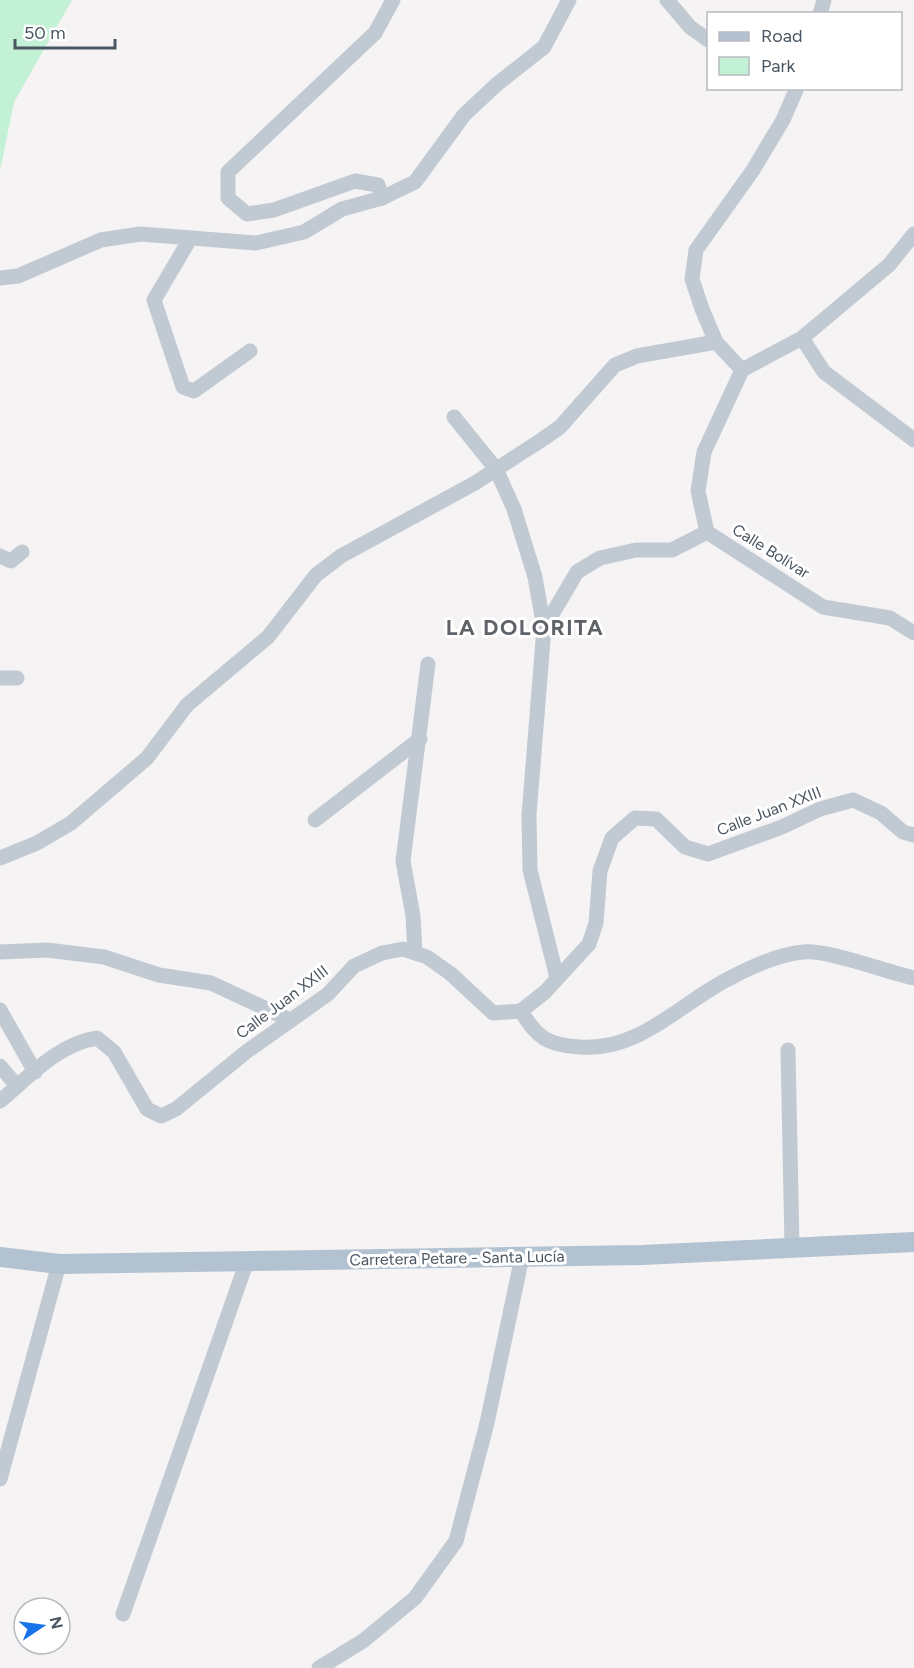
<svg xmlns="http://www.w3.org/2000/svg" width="914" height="1668" viewBox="0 0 914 1668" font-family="Figtree,sans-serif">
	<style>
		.green { fill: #c3f1d5 }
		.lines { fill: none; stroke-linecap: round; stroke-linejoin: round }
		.minor { stroke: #c1cad2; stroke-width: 15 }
		.major { stroke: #b3c2d1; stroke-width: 20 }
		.labels { text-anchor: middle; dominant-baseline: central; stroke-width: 6; stroke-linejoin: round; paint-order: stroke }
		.street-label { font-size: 16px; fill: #4a5661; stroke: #fff }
		.district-label { font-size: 22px; font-weight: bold; letter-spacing: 1.5px; fill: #5f6368; stroke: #fff }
	</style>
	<rect width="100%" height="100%" fill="#f5f3f3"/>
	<path class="green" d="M0,0h72l-58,102 -14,69z"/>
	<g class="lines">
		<g class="minor">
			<path d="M667,0l23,27 18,13"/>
			<path d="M820,14l4,-14"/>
			<path d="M382,198l-4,-13 -23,-4 -81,29 -27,4 -19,-16v-26l147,-139 18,-33"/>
			<path d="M914,234l-25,31 -87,73 -60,32 -38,82 -6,39 9,41 116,75 67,11 24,15"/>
			<path d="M190,239l-36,61 29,87 11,4 56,-40"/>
			<path d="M0,278l18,-2 83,-36 39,-6 116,9 48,-11 38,-23 40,-11 33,-16 49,-67 32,-30 48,-38 25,-47"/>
			<path d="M802,338l22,34 90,68"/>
			<path d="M742,370l-26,-28 -14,-33 -10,-30 4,-29 57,-80 30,-50 14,-32"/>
			<path d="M454,417l42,52 18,40 21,68 9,51 -15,187 1,55 27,108"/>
			<path d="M0,556l11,5 11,-9"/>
			<path d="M544,628l33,-56 23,-14 36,-8h36l35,-18"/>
			<path d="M0,678h17"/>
			<path d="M315,820l105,-81"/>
			<path d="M0,858l37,-15 34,-20 76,-65 40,-53 81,-68 48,-62 25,-19 134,-73 68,-44 17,-12 55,-62 22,-9 79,-14"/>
			<path d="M0,952l47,-2 57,7 55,18 52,8 79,37"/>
			<path d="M415,953l-2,-37 -10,-55 25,-197"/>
			<path d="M0,1010l35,62"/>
			<path d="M521,1011c16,27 27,34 58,36 61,5 101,-44 151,-69 21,-11 49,-24 73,-26 24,-3 83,20 111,26"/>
			<path d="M788,1050l4,197"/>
			<path d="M0,1066l17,20"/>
			<path d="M0,1101c29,-24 58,-57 97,-63l17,14 33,57 14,7 15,-7 70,-57 82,-58 26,-28 28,-13 21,-4 24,8 24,17 42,39 28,-2 24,-19 44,-48 7,-21 4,-52 12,-33 23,-20 21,1 29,28 23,7 74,-27 38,-18 33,-9 28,13 22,19 11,3"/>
			<path d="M0,1479l59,-215"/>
			<path d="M123,1614l124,-353"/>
			<path d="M319,1668l44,-27 52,-43 41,-57 31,-118 35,-166"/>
		</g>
		<path class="major" d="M0,1257l59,7 583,-9 272,-13"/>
	</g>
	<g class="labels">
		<g class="street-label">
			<text transform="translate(771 551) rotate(32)">Calle Bolívar</text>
			<text transform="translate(769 811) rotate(-21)">Calle Juan XXIII</text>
			<text transform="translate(282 1002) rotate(-37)">Calle Juan XXIII</text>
			<text transform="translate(457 1258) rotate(-1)">Carretera Petare - Santa Lucía</text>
		</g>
		<g class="district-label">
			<text x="525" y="627">LA DOLORITA</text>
		</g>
	</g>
	<rect x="707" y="12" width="195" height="78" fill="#ffffff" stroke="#b7bbc0" stroke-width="1.5"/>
	<rect x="719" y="32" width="30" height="9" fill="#b3c2d1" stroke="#b7bbc0" stroke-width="1.5"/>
	<text x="761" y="42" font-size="18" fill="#4a5661">Road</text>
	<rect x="719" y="57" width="30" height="18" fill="#c3f1d5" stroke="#b7bbc0" stroke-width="1.5"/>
	<text x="761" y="72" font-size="18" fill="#4a5661">Park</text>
	<g transform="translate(42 1626) rotate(77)"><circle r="28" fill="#ffffff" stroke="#b7bbc0" stroke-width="1.5"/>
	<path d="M0-4.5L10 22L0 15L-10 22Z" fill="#1a73e8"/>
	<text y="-9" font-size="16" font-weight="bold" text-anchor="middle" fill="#4a5661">N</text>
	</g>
	<path d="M15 39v9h100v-9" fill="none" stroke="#4a5661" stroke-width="3"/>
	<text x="24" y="39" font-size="18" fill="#4a5661" stroke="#ffffff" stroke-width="4.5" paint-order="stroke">50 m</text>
</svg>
